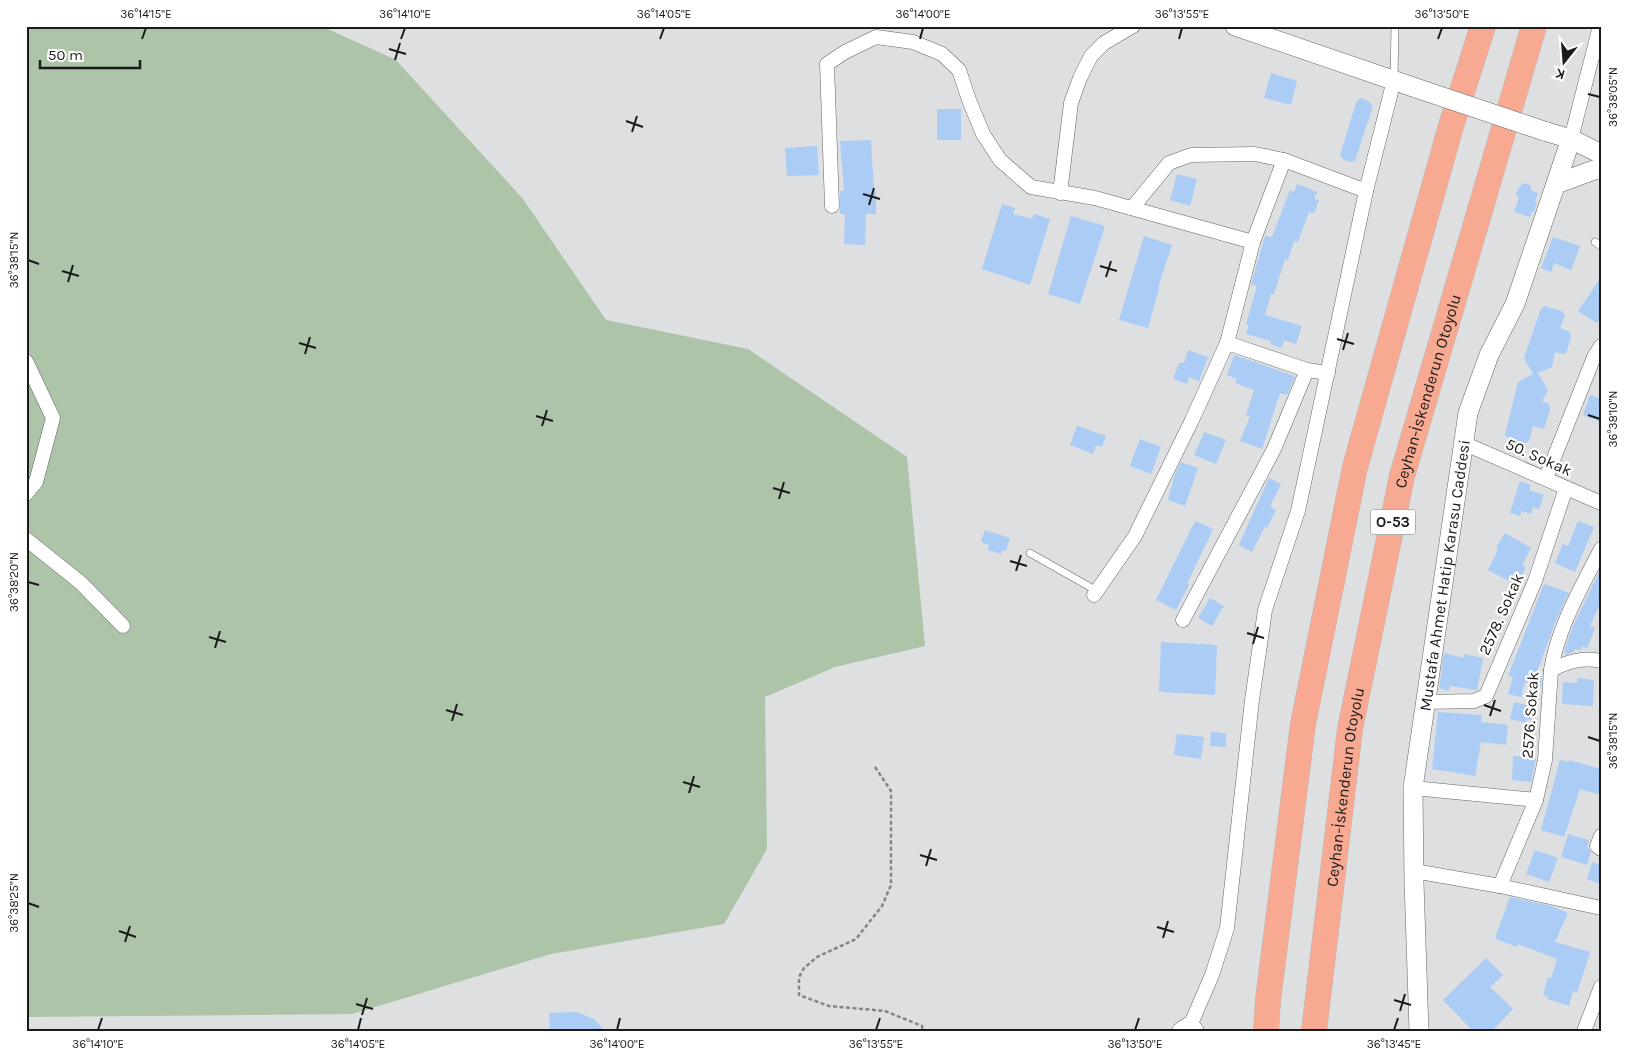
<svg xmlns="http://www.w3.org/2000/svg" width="1627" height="1057" viewBox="0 0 1627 1057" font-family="Karla,sans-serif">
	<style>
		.green { fill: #adc4a8 }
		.building { fill: #abccf4 }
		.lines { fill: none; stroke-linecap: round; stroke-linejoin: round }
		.lane-casing { stroke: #646567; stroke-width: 8 }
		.street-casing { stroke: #646567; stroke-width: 15 }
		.secondary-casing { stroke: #646567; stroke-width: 20 }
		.highway-casing { stroke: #bbb; stroke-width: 26 }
		.path { stroke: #848587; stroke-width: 2.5; stroke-dasharray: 4 2.5; stroke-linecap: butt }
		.lane { stroke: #fff; stroke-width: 7 }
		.street { stroke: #fff; stroke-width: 14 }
		.secondary { stroke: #fff; stroke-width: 19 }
		.highway { stroke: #f7a991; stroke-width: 25 }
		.secondary-bridge-casing { stroke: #646567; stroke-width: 20; stroke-linecap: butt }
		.secondary-bridge { stroke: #fff; stroke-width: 19 }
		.ticks { fill: none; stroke: #1b1b1c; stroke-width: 2 }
		.labels { text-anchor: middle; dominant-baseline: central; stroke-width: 4.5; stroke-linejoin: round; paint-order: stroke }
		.shield { fill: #fff; stroke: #5f5f60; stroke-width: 1 }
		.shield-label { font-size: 15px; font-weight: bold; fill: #1b1b1c }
		.street-label { font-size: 16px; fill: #1b1b1c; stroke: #fff }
		.neatline { fill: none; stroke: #1b1b1c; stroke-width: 2 }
		.ticks-label { font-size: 12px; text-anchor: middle; fill: #1b1b1c }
	</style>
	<rect width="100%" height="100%" fill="#dddfe1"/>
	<path class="green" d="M26,26h295l75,34 127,139 83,121 142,29 159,108 18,189 -90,21 -70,30 2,152 -43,75 -173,30 -199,60 -326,3z"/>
	<g class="building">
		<path d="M1271,73l26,8 -6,24 -27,-7z"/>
		<path d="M1360,98l7,2 6,6 -18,55 -5,1 -6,-2 -4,-5 16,-52z"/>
		<rect x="937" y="109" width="24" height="31"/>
		<path d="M871,140l3,51h2v23h-10l-1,31 -21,-1 1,-30h-5v-23h4l-4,-50z"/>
		<path d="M817,146l2,29 -32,1 -2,-28z"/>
		<path d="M1177,174l20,5 -7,27 -20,-6z"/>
		<path d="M1524,183l6,2 2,6 6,2 -3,9 2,1 -3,9 -2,-1 -2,6 -16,-5 5,-14 -3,-4 3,-7z"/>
		<path d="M1297,184l20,8 -3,7 5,1 -5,13 -5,-1 -11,30 -4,-1 -6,19 -3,-1 -11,35h-3l-6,21 37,11 -6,18 -12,-4 -2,8 -12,-4 1,-3 -25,-7 3,-9 -3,-1 11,-38 -6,-2 14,-48 7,1 18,-47 4,2z"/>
		<path d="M1002,204l13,4 -2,6 19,5 2,-5 16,5 -20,66 -48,-16z"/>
		<path d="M1071,216l34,10 -25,78 -32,-10z"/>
		<path d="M1144,236l28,9 -14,43h1l-11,40 -29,-8z"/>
		<path d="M1553,237l27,9 -9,24 -17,-7 -3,9 -10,-4z"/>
		<path d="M1601,277v41l-4,5 -19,-12z"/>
		<path d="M1544,306l18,5 3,4 -5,13 10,4 1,5 -4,14 -3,3 -9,-2 -3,15 -14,6 10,17 -6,11 7,3 1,6 -6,19 -11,-3 -4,15 -5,3 -16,-6 -3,-3 13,-53 15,-8 -9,-16 16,-47z"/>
		<path d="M1188,350l20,7 -9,24 -10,-4 -2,7 -14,-5 6,-16h5z"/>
		<path d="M1234,355l61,21 -8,19 -7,-2 -18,56 -22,-8 10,-25 -4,-1 8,-25 -19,-7 2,-4 -10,-4z"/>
		<path d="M1590,395l11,4v23l-18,-7z"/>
		<path d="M1077,426l29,10 -4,11 -6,-2 -3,9 -23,-9z"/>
		<path d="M1204,432l22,8 -10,24 -22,-9z"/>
		<path d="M1140,439l21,8 -10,27 -21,-8z"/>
		<path d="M1181,462l17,6 -13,38 -17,-6 7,-26z"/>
		<path d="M1269,478l12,6 -11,23 6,3 -9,18 -2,-2 -13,26 -13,-7z"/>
		<path d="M1520,481l11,4 -2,5 15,5 -5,14 -6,-2 -2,7 -9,-3 -2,5 -10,-3z"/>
		<path d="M1195,521l18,8 -26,55 2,1 -13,25 -20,-10z"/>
		<path d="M1578,521l16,6 -19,45 -20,-9 8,-19 5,2z"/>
		<path d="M985,530l25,8 -4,13 -4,-1 -1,4 -13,-4 1,-5 -8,-3z"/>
		<path d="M1505,533l26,15 -9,17 4,2 -9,18 -29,-15 10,-21 -2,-1z"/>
		<path d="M1601,568v34l-11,24 5,2 -8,20 -5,-2 -2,5 -5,-2 -2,3 -8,3v-7l8,-22z"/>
		<path d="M1544,584l25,9 -13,27 -20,55 6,2 -1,10 -16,-5 -4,15 -13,-3 5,-17 -5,-1z"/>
		<path d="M1210,598l14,8 -12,20 -14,-8z"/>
		<path d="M1161,642l56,3 -2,50 -56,-3z"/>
		<path d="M1444,653l19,5 1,-4 19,4 -6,32 -27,-4 -1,5 -10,-3z"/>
		<path d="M1578,678l16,2 -1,26 -31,-2 1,-22 14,1z"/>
		<path d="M1514,702l20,5 -3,13 -4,-1 -1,4 -16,-4z"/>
		<path d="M1438,712l44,3 -1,7 27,3 -2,20 -25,-3 -6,34 -43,-7z"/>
		<path d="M1211,732l15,1v14l-16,-1z"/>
		<path d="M1177,734l27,3 -3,22 -27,-4z"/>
		<path d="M1513,756l23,1 -5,25 -19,-2z"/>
		<path d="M1560,760l9,2v-2l32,9v26l-21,-6 -16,48 -23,-7z"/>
		<path d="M1568,834l21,6 -2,7 4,5 -4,13 -26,-8z"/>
		<path d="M1535,850l23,8 -9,24 -23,-8z"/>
		<path d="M1592,862l9,3v19l-14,-5z"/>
		<path d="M1510,897l41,9 17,7 -13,29 35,10 -13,41 -4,-2 -4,15 -22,-7 1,-3 -5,-1 5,-18 3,1 6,-19 -39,-15 -1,3 -21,-8v-4z"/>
		<path d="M1486,958l17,17 -13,12 23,22 -21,22h-19l-30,-31z"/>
		<path d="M577,1012l17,7 11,12h-55l-1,-18z"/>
	</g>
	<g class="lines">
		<g class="lane-casing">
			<g id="lane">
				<path d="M1394,78l1,-52"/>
				<path d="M1595,242l6,4"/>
				<path d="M1030,553l67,38"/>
			</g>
		</g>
		<g class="street-casing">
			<g id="street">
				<path d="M1571,139l29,-113"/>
				<path d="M1060,193l11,-90 9,-25 11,-22 13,-13 29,-17"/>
				<path d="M832,206l-5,-142 18,-12 31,-15 37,5 29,12 17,16 10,30 14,34 17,26 31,27 64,11 158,44"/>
				<path d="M1132,208l37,-45 22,-8 64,-1 29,6"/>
				<path d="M1227,343l80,27 21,3"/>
				<path d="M26,361l27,57 -17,64 -10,12"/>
				<path d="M1463,443l138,60"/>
				<path d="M1546,478l48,-121 7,-11"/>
				<path d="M26,539l55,44 42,43"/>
				<path d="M1094,595l41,-59 57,-116 35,-77 26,-101 31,-82 82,31"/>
				<path d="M1183,620l91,-171 33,-79"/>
				<path d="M1551,670c16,-8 31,-13 50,-9"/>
				<path d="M1426,702l48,-1 12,-5 49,-115 31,-93"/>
				<path d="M1413,788l123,12"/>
				<path d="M1601,836l-4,10 4,3"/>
				<path d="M1414,871l86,15 101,22"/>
				<path d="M1500,886l36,-86 9,-40 6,-90c7,-43 30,-82 50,-121"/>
				<path d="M1190,1026l22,-51 15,-47 25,-228 13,-90 33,-99 68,-320 28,-111"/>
				<path d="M1584,1031l17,-44"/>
			</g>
		</g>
		<g class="secondary-casing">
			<g id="secondary">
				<path d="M1235,26l178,61"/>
				<path d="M1544,131l27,8 30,15"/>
				<path d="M1556,184l38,-14h7"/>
				<path d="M1182,1031l8,-5 4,5"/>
				<path id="s1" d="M1419,1031l-5,-149 -1,-94 55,-375 21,-58 26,-51 56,-165"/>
			</g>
		</g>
		<g class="highway-casing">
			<g id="highway">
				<path d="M1266,1031l2,-31 35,-276 52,-257 96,-341 32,-100"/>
				<path id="s2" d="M1314,1031l36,-302 52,-253 132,-450"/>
			</g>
		</g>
		<path class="path" d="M875,767l16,24v94l-9,21 -26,33 -39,18 -13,11 -5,9v18l30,11 56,5 37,15 1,5"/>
		<use href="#lane" class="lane"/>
		<use href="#street" class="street"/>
		<use href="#secondary" class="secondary"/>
		<use href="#highway" class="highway"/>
		<g class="secondary-bridge-casing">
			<path id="secondary-bridge" d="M1413,87l131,44"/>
		</g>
		<use href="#secondary-bridge" class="secondary-bridge"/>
	</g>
	<path class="ticks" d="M142,39l4,-11M401,39l4,-11M660,39l4,-11M920,39l3,-11M1179,39l3,-11M1438,39l4,-11M389,49l17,5M395,60l5,-17M1588,94l12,3M626,121l17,6M632,132l5,-16M863,194l17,5M869,205l5,-17M28,260l11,4M1100,266l17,5M62,271l17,5M1106,277l5,-16M68,282l5,-17M1337,339l17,5M299,343l17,5M1343,350l5,-17M305,354l5,-17M1588,415l12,4M536,416l17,5M542,426l5,-16M773,488l17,5M779,499l5,-17M1010,561l17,5M1016,571l5,-16M28,582l11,3M1247,633l17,5M209,637l17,5M1253,644l5,-17M215,648l5,-17M1484,705l17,6M446,710l17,5M1490,716l5,-16M452,721l5,-17M1588,737l12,4M683,782l17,5M689,793l5,-17M920,855l17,5M926,866l5,-17M28,903l11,4M1157,927l17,5M119,931l17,6M1163,938l5,-17M125,942l5,-16M1394,1000l17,5M356,1004l17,5M1400,1011l5,-17M362,1015l5,-17M98,1030l4,-12M358,1030l3,-12M617,1030l3,-12M876,1030l4,-12M1135,1030l4,-12M1394,1030l4,-12"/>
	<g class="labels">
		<rect class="shield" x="1370.5" y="509.5" width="45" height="25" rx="4"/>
		<g class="shield-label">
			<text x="1393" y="522">O-53</text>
		</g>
		<g class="street-label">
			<text stroke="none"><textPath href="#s2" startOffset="651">Ceyhan-İskenderun Otoyolu</textPath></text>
			<text transform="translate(1539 457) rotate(24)">50. Sokak</text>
			<text stroke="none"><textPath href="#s1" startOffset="458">Mustafa Ahmet Hatip Karasu Caddesi</textPath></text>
			<text transform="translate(1501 614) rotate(-66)">2578. Sokak</text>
			<text transform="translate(1530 715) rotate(-86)">2576. Sokak</text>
			<text stroke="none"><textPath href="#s2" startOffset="246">Ceyhan-İskenderun Otoyolu</textPath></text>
		</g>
	</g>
	<rect width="1627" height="1057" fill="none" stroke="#ffffff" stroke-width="55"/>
	<g transform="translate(1564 62) rotate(197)" stroke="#ffffff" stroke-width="4" paint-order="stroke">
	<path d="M0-4L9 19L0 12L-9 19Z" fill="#1b1b1c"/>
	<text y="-8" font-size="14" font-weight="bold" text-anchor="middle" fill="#1b1b1c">K</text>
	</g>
	<path d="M40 60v8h100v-8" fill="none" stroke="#1b1b1c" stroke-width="2.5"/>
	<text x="48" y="60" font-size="15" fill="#1b1b1c" stroke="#ffffff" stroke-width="4" paint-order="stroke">50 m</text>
	<rect x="28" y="28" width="1572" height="1002" class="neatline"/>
	<g class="ticks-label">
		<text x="146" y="18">36°14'15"E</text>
		<text x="405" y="18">36°14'10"E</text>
		<text x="664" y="18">36°14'05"E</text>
		<text x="923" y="18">36°14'00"E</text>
		<text x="1182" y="18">36°13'55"E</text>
		<text x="1442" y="18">36°13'50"E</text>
		<text transform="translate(1613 97) rotate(-90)" y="4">36°38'05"N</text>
		<text transform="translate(14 260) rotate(-90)" y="4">36°38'15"N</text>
		<text transform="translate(1613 419) rotate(-90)" y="4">36°38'10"N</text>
		<text transform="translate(14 582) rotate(-90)" y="4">36°38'20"N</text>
		<text transform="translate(1613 741) rotate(-90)" y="4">36°38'15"N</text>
		<text transform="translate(14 903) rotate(-90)" y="4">36°38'25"N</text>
		<text x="98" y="1048">36°14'10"E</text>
		<text x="358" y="1048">36°14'05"E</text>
		<text x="617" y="1048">36°14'00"E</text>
		<text x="876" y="1048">36°13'55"E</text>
		<text x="1135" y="1048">36°13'50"E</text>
		<text x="1394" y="1048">36°13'45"E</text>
	</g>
</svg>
